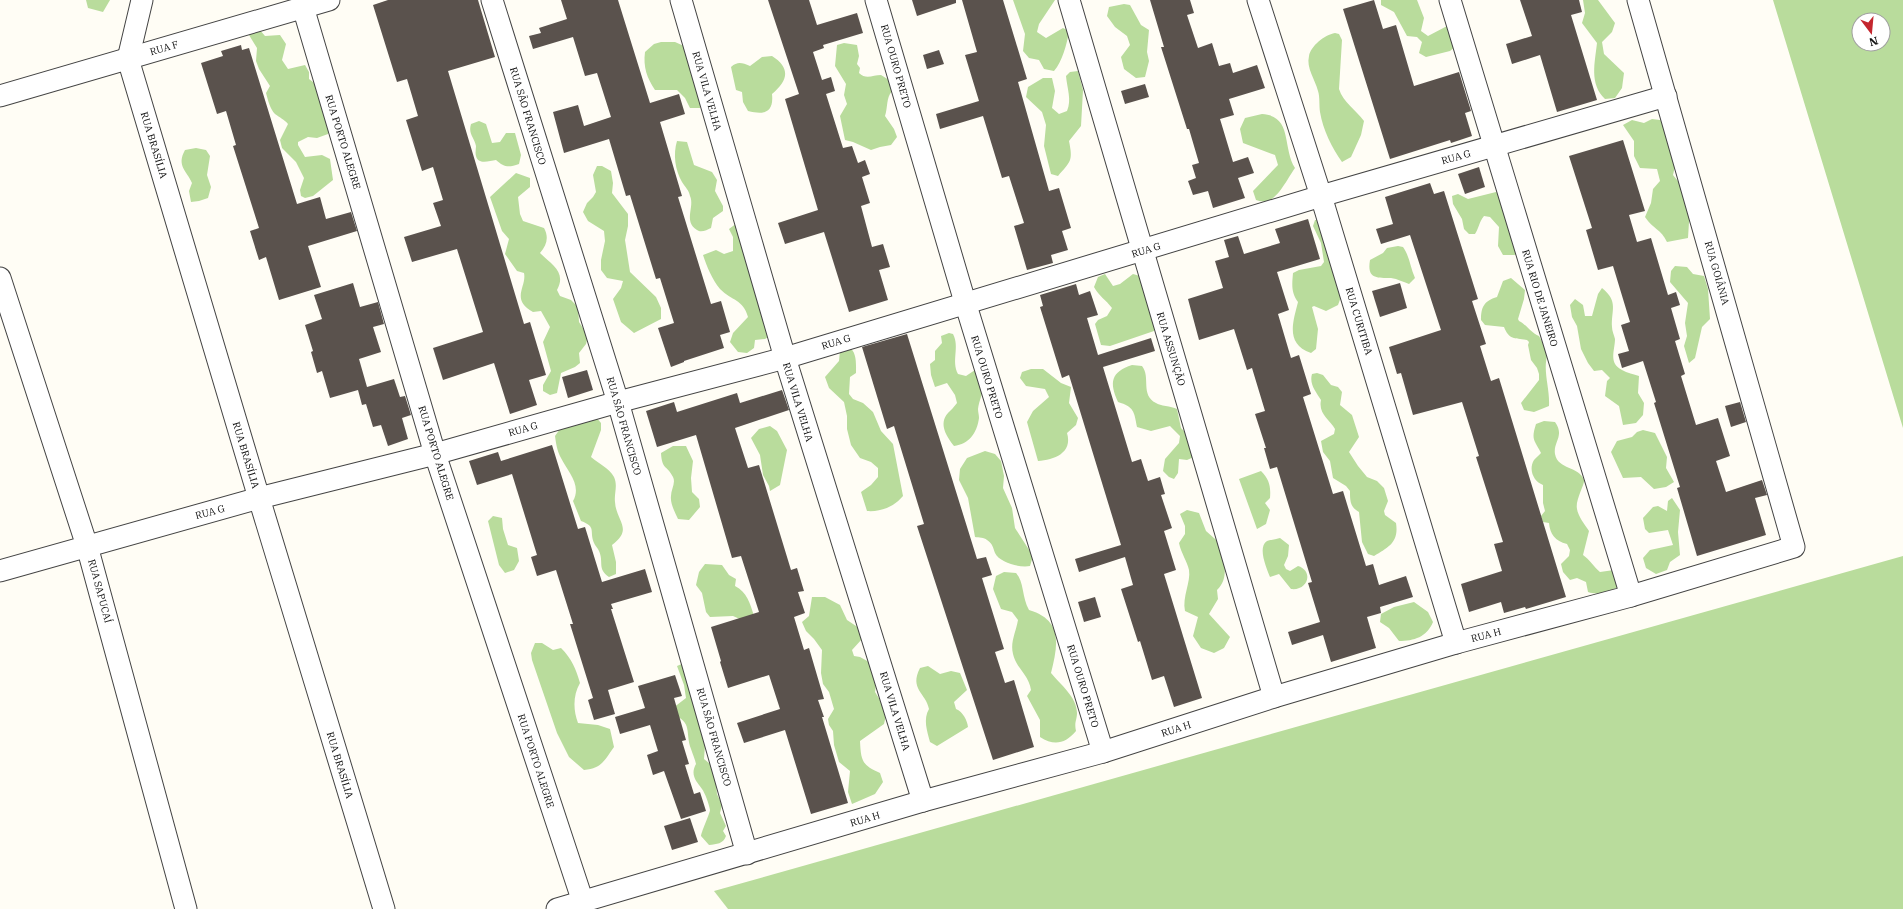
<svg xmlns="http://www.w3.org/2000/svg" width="1903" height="909" viewBox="0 0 1903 909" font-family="'IBM Plex Serif',serif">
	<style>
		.forest { fill: #b9dc9c; fill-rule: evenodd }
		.building { fill: #5a524d }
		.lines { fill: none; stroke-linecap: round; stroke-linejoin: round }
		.street-casing { stroke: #444; stroke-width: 23 }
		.street { stroke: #fff; stroke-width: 21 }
		.labels { text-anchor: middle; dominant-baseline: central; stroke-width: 4; stroke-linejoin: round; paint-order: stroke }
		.street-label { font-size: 10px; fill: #111; stroke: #fff }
	</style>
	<rect width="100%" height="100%" fill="#fffdf5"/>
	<g class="forest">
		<path d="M86,0h24l-7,12 -15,-4z"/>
		<path d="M1013,0h42l-16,24 -2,8 9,6 17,-10 6,3c-2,13 -7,31 -15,40l-10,-2 -5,-9 -10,-2 -6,-7 2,-17z"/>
		<path d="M1381,0h36l7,18 -3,13 7,5 21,-11 11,18 -10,8 -24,6 -7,-4 3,-11 -5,-5 -10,-1 -13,-24 -13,-7z"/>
		<path d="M1583,0h15l17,23 -3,9 -10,10 2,12 20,19 -2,15 -7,10 -10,1c-16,-15 -10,-37 -8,-56l-15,-20 3,-10z"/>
		<path d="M1773,0h130v428zM1859,20h24v24h-24z"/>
		<path d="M1124,4l6,1 11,20 8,5 -2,22 2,9 -4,16 -9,1 -12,-9 -3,-12 9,-12 -3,-9 -12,-9 -8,-11 2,-9z"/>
		<path d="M254,29h5l6,7 15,-1 6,9 -4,16 6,9 17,-4 4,7v7l12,9 9,39 -2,7 -11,4 -9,-1 -10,5v3l7,12 17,-2 8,4 3,21 -20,16 -8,2 -4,-2 -1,-6 4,-12 -8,-16 -14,-14 -2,-8 8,-16c-4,-5 -8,-6 -13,-10 -5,-5 -7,-14 -9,-21l4,-7 -11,-17 -3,-8 1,-13 -8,-13z"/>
		<path d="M1335,33l4,1 3,6 -3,49c4,13 17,21 25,32l-3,14 -10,22 -9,5c-10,-14 -19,-32 -22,-50 -1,-7 0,-15 -2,-21 -3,-12 -12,-23 -9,-35 2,-10 15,-21 26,-23z"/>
		<path d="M661,42h14l9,4 17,52 -1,10h-10l-5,-10 -8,-8h-22c-8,-12 -12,-23 -10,-38l9,-8z"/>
		<path d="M844,43l13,2 2,11 -2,8 3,4 -1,5c7,7 14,2 22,2l8,5 3,11c-6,7 -4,16 -7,25l9,13 3,8 -6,8 -11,2 -9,3 -18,-8 -8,-2 -5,-24 7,-12 -3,-9 2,-11 -11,-18 2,-21z"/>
		<path d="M772,56c19,12 16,25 0,38 2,19 -8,21 -24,17l-5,-9 -1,-10 -6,-2 -5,-23c7,-6 11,-4 19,-1l12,-9z"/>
		<path d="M1078,71l5,19 -2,36 -12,15c4,20 2,20 -11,35l-7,-2 -7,-28 2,-21 -4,-13 -16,-15 2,-10 15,-9h9l3,13 -3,17 7,6 8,-3c5,-11 0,-23 -1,-35l4,-4z"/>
		<path d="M1262,114c31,2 20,33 33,54 -6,8 -18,33 -29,33 -3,1 -7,0 -10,-1l-3,-9 25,-26 -3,-10 -32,-12 -3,-14 5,-11z"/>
		<path d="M1652,119l8,1 8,5 9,32 -4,18 17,21 4,12 -5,14 -1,16 -21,4c-6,-13 -14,-13 -22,-25l6,-14 2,-14 7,-8 -3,-12 -17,-1 -6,-12v-15l-11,-16 9,-5 12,3z"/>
		<path d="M479,121l7,3 6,19 8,-1 6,-9h9l6,22 -2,9c-11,4 -15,3 -23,-4 -7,1 -18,5 -20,-4 -1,-3 0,-7 0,-10 -2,-9 -8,-12 -5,-22z"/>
		<path d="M677,141l10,1 7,23 18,7 5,8 -2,11 8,15v5l-10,7 -2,10c-4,2 -10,5 -14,2 -14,-9 -2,-23 -7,-34 -1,-6 -5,-9 -8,-14 -7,-12 -9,-28 -5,-41z"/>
		<path d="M196,148l10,2 4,6 -3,19 4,12 -3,11 -9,3 -8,1 -2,-11 3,-8c-5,-12 -16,-17 -7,-33z"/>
		<path d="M597,166h5l9,5 2,12 -1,10 16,21v12l-3,14 5,32 26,25 5,11v11l-27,14 -13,-11 -8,-23 8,-11 2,-7 -16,-3 -6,-8v-10l4,-19 -1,-10 -16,-10 -5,-9 4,-9 6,-6 3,-5 -3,-17z"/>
		<path d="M516,173l14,5v9l-12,10 2,17 3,7 21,7c5,9 3,17 -4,25 11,11 27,19 17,37l3,6 11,4 7,7 1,15 9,14 -2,8 -7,9 1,10 -5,4 -14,6 -4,20 -7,2 -7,-4v-6l8,-14 -8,-29 7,-15 -9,-16 -8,1c-23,-13 -6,-25 -9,-39l-7,-2 -12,-17 4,-15 -7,-8 -12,-34z"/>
		<path d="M1496,192l10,6 16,55 -8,2h-11l-5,-9 1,-19 -9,-10 -6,-1c-5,6 -5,12 -9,18h-6l-5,-5 -2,-10 -9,-15 -1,-8 6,-2 10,5z"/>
		<path d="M1315,220h7l20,74 -4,11 -12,6 -12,-5 -2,1 6,22 -2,20 -5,4c-26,-9 -18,-31 -13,-51 -7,-10 -6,-17 -5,-29l6,-3 22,-4 3,-4 -3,-19 -8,-17z"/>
		<path d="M737,223l37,110 -9,6 -10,1 -1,8 -7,5 -9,-1 -8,-10 3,-9 15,-16c-5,-18 -16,-16 -28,-28 -8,-10 -13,-22 -17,-34l13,-5 8,4 9,-3v-14l-4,-8z"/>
		<path d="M1398,246l5,1c7,10 7,20 12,31l-6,6c-6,-2 -11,-5 -18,-6 -16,0 -24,0 -21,-18l13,-7 4,-5z"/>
		<path d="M1675,266l12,1 6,7 11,2 4,13 2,30 -8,8 -7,31 -6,5 -5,-17 3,-10 -2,-13 3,-20 -18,-21 1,-11z"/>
		<path d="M1105,274l8,12 7,-2 13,-10 7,2 14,44v11l-44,15 -9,-1 -6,-21 3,-4 9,-4 5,-8c-6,-8 -13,-12 -18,-21l4,-10z"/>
		<path d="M1511,278l14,12 -1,9 -6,20 1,2c8,4 12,12 20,15l9,17c-6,17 2,34 1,53l-15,6 -10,-2 -3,-7 18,-23v-6l-2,-6 -6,-8 -3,-15 1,-3 -2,-2c-12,-2 -18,0 -23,-13l-19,-2 -4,-5c0,-13 3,-19 16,-23l6,-16z"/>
		<path d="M1602,288c17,14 9,22 10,39 0,4 2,8 3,12 0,11 -7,24 7,31 5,3 12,4 17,6l-1,17 6,10 -1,12 -7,8 -13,2 -4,-19 -14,-10 2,-15 3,-3 -8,-8 -8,1 -6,-8 -7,-14 -4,-23 -5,-9 -2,-12 5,-6 8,6 2,11h7l6,-22z"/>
		<path d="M949,333l4,1c7,13 -2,27 5,40l8,2 12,-8 7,16c-2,8 -6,17 -7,25 0,3 1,6 1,9 -2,15 -10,26 -25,28 -7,-9 -16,-22 -6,-33 3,-3 6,-6 9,-10l-2,-8 -8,-12 -12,4 -4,-12 -1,-11 5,-4v-9l7,-8 -1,-7z"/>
		<path d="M848,346c9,6 8,16 8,27l-6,4 -1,17 4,5 10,4 10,9 8,19 12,13 10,52c-9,11 -22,16 -36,15l-6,-19 10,-7 7,-8v-9l-7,-6 -11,-4 -9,-13 -4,-16v-13l-3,-14 -15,-14 -4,-11 14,-16 1,-11z"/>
		<path d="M1132,365l10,1c9,11 -2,29 14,37 4,3 15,3 21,6l4,19 6,6 7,23 -7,3 -8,-1 -1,14 -4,6 -5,-2 -6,-6 2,-12 14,-16 1,-7 -10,-10 -19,5 -14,-4c-3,-16 -3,-20 -19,-25 -9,-20 -7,-30 14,-37z"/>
		<path d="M1031,369h12l18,14 10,4 -2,16 9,15 -2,7 -9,8c6,20 -13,27 -29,28l-11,-39 6,-11 16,-14 -4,-8 -19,-3 -6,-8 2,-6z"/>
		<path d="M1317,373l6,2 8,10 7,2 4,5 -2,13 12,10 7,22 -10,15 9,14 9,11 10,4 7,7 4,13 -4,10 1,4 11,8c3,19 -7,24 -22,33l-6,-2 -6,-12 -3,-30c-9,-5 -9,-11 -9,-21l-4,-5 -13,-8 -3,-17 -7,-9 -2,-11 13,-7 1,-5c-5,-9 -17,-15 -14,-29 -5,-8 -12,-16 -9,-26z"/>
		<path d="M595,416l6,7v7l-10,27c8,7 18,11 23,20 4,9 0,16 1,25 1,19 19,27 -3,43l4,17v12l-7,3c-12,-8 -5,-15 -10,-26 -1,-3 -4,-5 -5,-8 -5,-12 3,-16 -13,-22l-8,-20c9,-16 -5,-29 -12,-43 -4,-7 -5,-15 -6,-22l7,-10z"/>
		<path d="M1544,421l11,1c10,14 -2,20 0,32 3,16 24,12 29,26 1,4 -9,20 -7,29 1,7 8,16 12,22l-6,24c7,5 11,12 17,17l14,-2 6,16c-10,5 -20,10 -32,6l-2,-10 -9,-4 -7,2 -7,-8 -2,-8 8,-8 1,-6 -3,-6c-12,-3 -17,-10 -18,-21l-6,-1 -2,-6 4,-5 -2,-8v-18c-9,-3 -15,-15 -9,-25 2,-2 5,-5 7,-7 -7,-14 -10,-13 -5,-29z"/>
		<path d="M770,426l7,5 10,19 -7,35 -10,6 -1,-5 -6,-11 -3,-20 -9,-17 8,-9z"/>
		<path d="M1643,430l12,3 12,24 -1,11 8,14 -8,5 -12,2 -13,-12 -18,1 -12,-26 6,-11 15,-4 5,-5z"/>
		<path d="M673,446h13l7,15 -2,17 1,14 7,7 1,8 -11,13 -11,-1c-3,-7 -8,-15 -7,-23 0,-7 5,-13 2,-19 -6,-12 -11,-7 -12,-24z"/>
		<path d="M985,451l10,3 6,7 3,15 -1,12 9,20 3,20 18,28 -3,10c-10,2 -30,-3 -35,-13 -2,-5 -2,-9 -8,-13 -3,-3 -8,-2 -12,-3l-7,-39 -9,-18 1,-11 7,-11z"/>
		<path d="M1261,471c8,8 10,15 9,27l-5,5 5,7 -4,14 -9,5 -18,-50z"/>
		<path d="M1672,498l8,12 -2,22 2,23 -10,7 -3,8 -11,4 -10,-6 -3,-10 7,-8 23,-5 -5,-15 -19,3 -4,-4 -2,-11 10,-11 5,-1 9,5 1,-10z"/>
		<path d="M1187,510l12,3 7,18 17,15c0,16 7,32 -6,44l1,9 -9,15 21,23 -6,11 -10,5 -13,-5 -8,-12 5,-19 -13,-6c-3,-14 6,-29 4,-41 -2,-9 -8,-17 -10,-27l6,-9v-8l-5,-12z"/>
		<path d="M493,516l9,2 1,11 5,16 9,3 2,13 -5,9 -9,3 -6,-8 -11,-44z"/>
		<path d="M1280,538l9,7 -1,11 -4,9 2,4 4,2 8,-5c16,5 10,25 -7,23l-12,-15 -9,3c-3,-8 -13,-30 -3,-36 4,-1 9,-2 13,-3z"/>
		<path d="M1903,556v353h-1175l-14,-18z"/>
		<path d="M705,564l17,1 7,10 7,4 -1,7c12,6 15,17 19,30l-12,4 -9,-4 -23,1 -4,-5 -4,-19 -6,-8 3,-13z"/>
		<path d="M1004,572l12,1c8,8 6,25 13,37 34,10 29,35 22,63 9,11 26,24 26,40 0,7 -3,9 -1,18 -11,13 -22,15 -36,6v-17l-13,-24 4,-6c-2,-15 -15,-22 -18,-36 -3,-12 3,-22 5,-34l-6,-8 -11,-3 -8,-20 3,-13z"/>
		<path d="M812,597h13l15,8 7,15 12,8 3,11 -10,11 2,6 6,1 9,5 7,23 -1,7 12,19 -3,13 -24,17c1,20 2,24 20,32l3,9 -8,12 -23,10 -4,-12 2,-21 -11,-9 -5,-17 -1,-14 -4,-6 -1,-6 6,-10 -5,-17 -6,-8 -2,-11 1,-23 -8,-11 -8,-8 -4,-9 7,-6z"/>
		<path d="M1414,602l14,10 5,10c-6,15 -19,19 -34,19l-10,-13 -9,-6 1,-8 13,-7z"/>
		<path d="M535,643h7l11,7 8,-2c11,11 15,21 19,35 -7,12 -7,27 -2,40l20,2 12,4 4,18c-10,14 -12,21 -30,23l-15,-13 -12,-24 -25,-73 -1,-7z"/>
		<path d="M684,663l21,82 -1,14 11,9 2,11 -1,5 1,10 5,11 -2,8 6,13 -3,5 3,5c-3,8 -9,8 -17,9l-8,-9c1,-6 9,-23 9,-26 -1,-6 -5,-17 -8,-21 -6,-8 -12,-14 -6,-25 -1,-5 -3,-9 -5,-15 -6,-16 2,-27 -18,-34v-7l13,-10 -2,-13 -7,-19z"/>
		<path d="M928,666l12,8 11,-3 9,2 7,17 -13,12 2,7c7,3 11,11 12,18l-31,19 -7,-4c-3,-11 -7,-23 -1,-33 -3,-16 -20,-20 -9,-41z"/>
	</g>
	<g class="building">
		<path d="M388,0h90l17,57 -47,14 76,253 6,-2 16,53 -17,5 8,25 -27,9 -16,-51 -51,17 -10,-32 50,-16 -26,-83 -45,13 -8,-25 37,-11 -8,-23 10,-3 -10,-33 -11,4 -16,-51 12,-4 -11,-37 -10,3 -24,-77z"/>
		<path d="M561,0h57l32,103 29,-9 6,20 -25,8 22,74 -4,1 33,107 10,-3 9,31 -10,3 4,13 -40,13v1l-13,5 -13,-39 16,-5 -14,-45 -4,1 -26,-84 -4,1 -17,-57 -45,14 -11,-41 25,-7 6,21 27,-9 -14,-44 -12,3 -12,-39 -40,12 -4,-13 12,-3 -2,-5 28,-9z"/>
		<path d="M768,0h41l8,25 40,-12 6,20 -40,12 1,3 -11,4 9,28 9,-3 4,14 -9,3 17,54 9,-2 6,17 7,-3 5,14 -8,3 8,26 -9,3 11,41 11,-3 7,23 -11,3 9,30 -39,12 -25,-80 -39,12 -7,-21 40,-13 -33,-111 14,-5z"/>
		<path d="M912,0h44v3l-39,13z"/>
		<path d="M962,0h41l24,79 -9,3 31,109 10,-3 12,40 -9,3 6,19 -17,5 2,8 -26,7 -13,-44 10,-3 -15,-47 -7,2 -19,-62 -43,13 -4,-15 43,-13 -14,-46 12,-3z"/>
		<path d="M1150,0h40l4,13 -7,2 11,33 14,-5 7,23 11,-3 3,10 24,-8 8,23 -36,11 5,16 -14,4 13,43 15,-5 6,16 -16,5 7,20 -32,10 -5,-17 -15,4 -5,-14 8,-3 -4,-13 7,-2 -10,-34h-2l-26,-82h3z"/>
		<path d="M1374,0l9,29 13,-4 18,61 45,-14 12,39 -6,2 7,23 -21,7 -1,-3 -60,19 -47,-150z"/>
		<path d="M1520,0h59l3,12 -11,3 26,85 -40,12 -17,-57 -28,9 -6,-20 26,-8z"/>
		<path d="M241,45l1,5 7,-2 48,156 23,-7 6,22 25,-7 6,19 -49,15 13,41 -42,13 -13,-43 -7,3 -9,-29 9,-3 -26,-82 3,-1 -10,-34 -9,3 -16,-51 22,-7 -2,-5z"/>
		<path d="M939,50l5,14 -17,5 -4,-14z"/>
		<path d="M1145,84l4,13 -24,7 -4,-13z"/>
		<path d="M1623,140l22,71 -16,4 8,27 14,-4 17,57 8,-3 4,13 -9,3 9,31 -5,2 10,33 -4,2 15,49 22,-7 12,38 -14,5 10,31 36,-12 5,15 -12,3 11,37 -69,21 -20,-68 3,-1 -26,-84 2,-1 -13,-41 -21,7 -4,-14 11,-3 -8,-26 9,-3 -17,-56 -15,4 -12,-40 6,-2 -23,-72z"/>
		<path d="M1479,167l6,20 -20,7 -7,-20z"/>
		<path d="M1430,183l4,11 10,-3 34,108 -6,2 14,43 -6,2 11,35 8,-3 67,219 -40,12 -1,-2 -21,6 -3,-11 -32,10 -8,-28 41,-13 -8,-27 9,-2 -27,-85 3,-1 -17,-54 -49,13 -12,-42 -4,1 -8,-27 52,-17 -31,-95 -29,9 -5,-15 17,-5 -8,-27z"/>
		<path d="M1308,219l12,40 -43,13 12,38 -11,4 13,44 8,-3 12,39 -8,3 30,97 10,-3 23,75 7,-2 6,21 27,-9 7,21 -33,10 1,6 -14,4 9,31 -45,14 -8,-27 -31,10 -4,-13 32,-10 -12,-39 4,-1 -35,-115 -7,2 -6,-21h2l-11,-34 10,-3 -13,-43 -5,2 -13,-41 -35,11 -11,-41 35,-11 -8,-27 14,-4 -5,-17 14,-4 6,18 36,-11 -5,-14z"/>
		<path d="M353,283l7,24 18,-5 6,22 -11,3 8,25 -22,7 8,28 27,-8 6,18 5,-1 6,19 -9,3 6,21 -20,7 -7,-21 -8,2 -7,-23 -4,1 -4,-15 -28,8 -8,-27 -5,2 -6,-21 2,-1 -8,-26 17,-6 -8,-24z"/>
		<path d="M1400,283l7,25 -27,9 -8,-26z"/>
		<path d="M1076,284l3,11 11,-4 8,24 -11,3 11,37 53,-17 4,13 -52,16 29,95 9,-3 7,22 12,-4 5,17 -4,1 11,33 -8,3 12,39 -12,4 38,124 -28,9 -10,-31 -12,4 -12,-39 -2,1 -17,-53 12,-4 -8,-28 -46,15 -4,-13 46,-14 -52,-170 -7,3 -22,-71 3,-1 -3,-11z"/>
		<path d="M907,334l70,225 9,-2 6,18 -10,3 22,71 -9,3 10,31 9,-3 20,67 -41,13 -76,-234 7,-2 -30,-98 -7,3 -25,-82z"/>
		<path d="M587,370l6,20 -25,8 -6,-21z"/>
		<path d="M782,390l7,20 -54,18 13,40 11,-3 32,105 6,-2 7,23 -6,1 7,21 -11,4 10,33 5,-2 15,51 -6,1 6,17h-2l26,86 -37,11 -26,-84 -41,13 -7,-20 43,-14 -11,-34 -41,13 -8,-26 1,-1 -10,-34 48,-15 -18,-56 -9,2 -36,-123 -39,12 -11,-36 28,-9 3,10 60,-19 3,10z"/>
		<path d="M1740,402l6,20 -15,5 -6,-21z"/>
		<path d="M552,445l26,84 7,-2 17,55 43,-13 7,23 -41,12 2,5h-2l23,73 -26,8 7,24 -21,6 -6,-20 5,-2 -23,-74h3l-17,-54 -19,6 -6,-19 6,-2 -25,-81 -35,11 -8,-24 29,-9 3,9z"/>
		<path d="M1095,597l6,20 -17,5 -6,-20z"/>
		<path d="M675,675l7,21 -8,2 12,42 -4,1 7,23 -4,1 9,29 6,-2 6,19 -25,8 -17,-48 -11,4 -6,-20 11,-4 -8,-26 -30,9 -5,-17 30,-9 -7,-22z"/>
		<path d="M690,818l8,24 -26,8 -8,-24z"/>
	</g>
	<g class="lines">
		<g class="street-casing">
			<g id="street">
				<path d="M142,0l-14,59 131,439 125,411"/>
				<path d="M305,0l-2,7 132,447 148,448"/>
				<path d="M492,0l126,402 129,452"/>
				<path d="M681,0l104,358 138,443"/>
				<path d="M876,0l89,302 138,450"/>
				<path d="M1069,0l205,697"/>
				<path d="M1258,0l63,196 135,447"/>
				<path d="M1450,0l181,596"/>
				<path d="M0,96l329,-96"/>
				<path d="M0,278l87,268 99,363"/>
				<path d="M0,571l259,-73 176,-44 183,-52 167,-44 536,-162 345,-100"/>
				<path d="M557,909l366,-108 180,-49 171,-55 182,-54 175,-47 163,-49 -156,-547"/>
			</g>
		</g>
		<use href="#street" class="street"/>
	</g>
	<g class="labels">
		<g class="street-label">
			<text transform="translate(164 48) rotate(-16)">RUA F</text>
			<text transform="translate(896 66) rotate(74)">RUA OURO PRETO</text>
			<text transform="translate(707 91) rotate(74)">RUA VILA VELHA</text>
			<text transform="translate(528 116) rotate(73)">RUA SÃO FRANCISCO</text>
			<text transform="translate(343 142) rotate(73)">RUA PORTO ALEGRE</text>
			<text transform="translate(154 145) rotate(73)">RUA BRASÍLIA</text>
			<text transform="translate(1456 157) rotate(-16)">RUA G</text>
			<text transform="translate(1146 250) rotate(-17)">RUA G</text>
			<text transform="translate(1717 273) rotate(74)">RUA GOIÂNIA</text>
			<text transform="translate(1540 298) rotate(73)">RUA RIO DE JANEIRO</text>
			<text transform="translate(1359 321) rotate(73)">RUA CURITIBA</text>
			<text transform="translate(836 342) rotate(-17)">RUA G</text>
			<text transform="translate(1171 349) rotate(73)">RUA ASSUNÇÃO</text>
			<text transform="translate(987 377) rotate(73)">RUA OURO PRETO</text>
			<text transform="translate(798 402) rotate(73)">RUA VILA VELHA</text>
			<text transform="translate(624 426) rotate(74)">RUA SÃO FRANCISCO</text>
			<text transform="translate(523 429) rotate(-16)">RUA G</text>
			<text transform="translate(436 453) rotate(73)">RUA PORTO ALEGRE</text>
			<text transform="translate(246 455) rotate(73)">RUA BRASÍLIA</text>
			<text transform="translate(210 512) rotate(-15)">RUA G</text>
			<text transform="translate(100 591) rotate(75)">RUA SAPUCAÍ</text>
			<text transform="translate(1486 635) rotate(-15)">RUA H</text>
			<text transform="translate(1083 686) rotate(73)">RUA OURO PRETO</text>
			<text transform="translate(895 711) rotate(73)">RUA VILA VELHA</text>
			<text transform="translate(1176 729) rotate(-18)">RUA H</text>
			<text transform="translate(714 737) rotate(74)">RUA SÃO FRANCISCO</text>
			<text transform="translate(536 761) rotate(72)">RUA PORTO ALEGRE</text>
			<text transform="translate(340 765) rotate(73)">RUA BRASÍLIA</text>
			<text transform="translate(865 819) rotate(-17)">RUA H</text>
		</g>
	</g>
	<g transform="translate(1871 32) rotate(164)"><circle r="19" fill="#ffffff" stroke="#a0a0a0"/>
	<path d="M0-3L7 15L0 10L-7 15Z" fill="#c4262e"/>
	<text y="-6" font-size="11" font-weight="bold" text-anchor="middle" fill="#111111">N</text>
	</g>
</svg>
